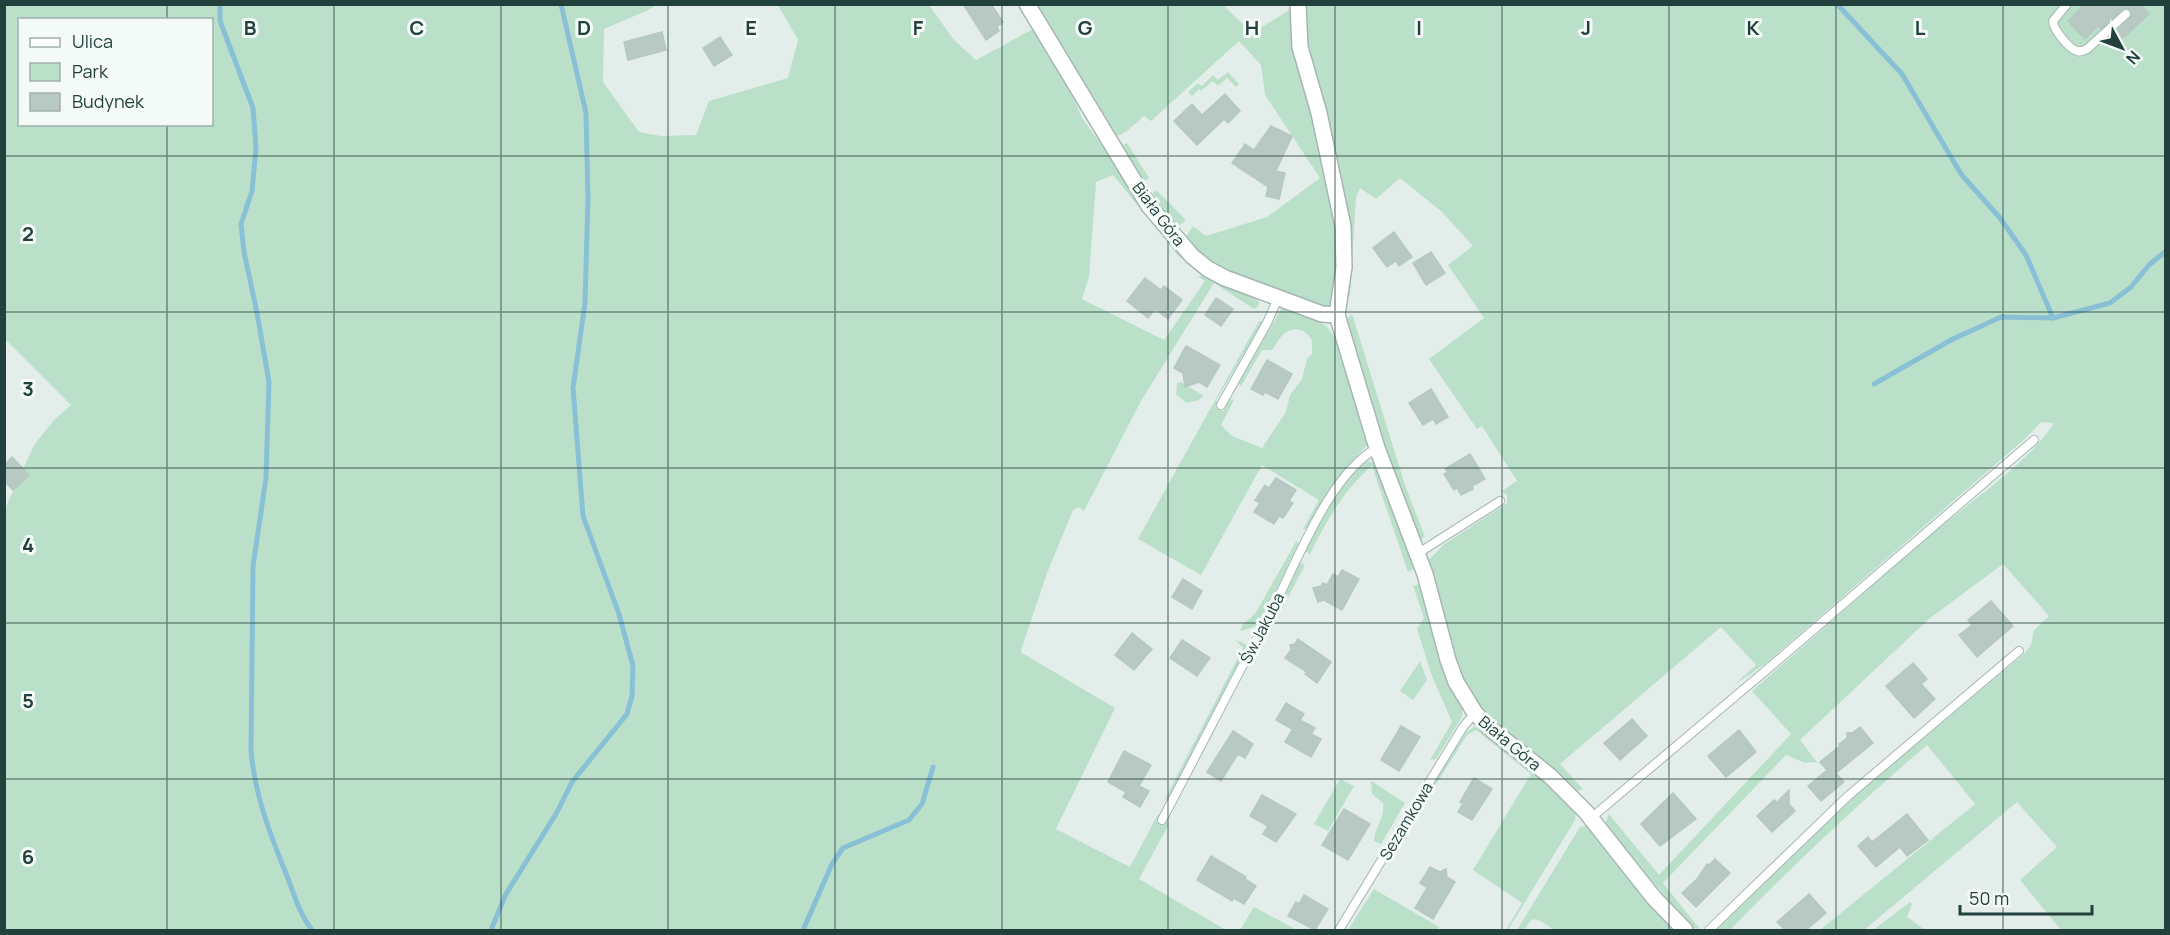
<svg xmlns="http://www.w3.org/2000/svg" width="2170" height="935" viewBox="0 0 2170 935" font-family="Manrope,sans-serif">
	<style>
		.green { fill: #bbe0c9; fill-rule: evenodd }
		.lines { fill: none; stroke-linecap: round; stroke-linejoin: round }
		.stream { stroke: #89c0d5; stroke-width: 5 }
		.building { fill: #b8c9c4; stroke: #b5c8c2; stroke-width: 1.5 }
		.lane-casing { stroke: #a5b6b2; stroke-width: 10 }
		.street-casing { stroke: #a5b6b2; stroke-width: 18 }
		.lane { stroke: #fff; stroke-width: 8 }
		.street { stroke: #fff; stroke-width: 15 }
		.grid { fill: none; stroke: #22403c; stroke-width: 1.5; stroke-opacity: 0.55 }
		.labels { text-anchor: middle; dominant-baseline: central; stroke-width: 6; stroke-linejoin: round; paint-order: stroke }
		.street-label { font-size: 16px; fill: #22403c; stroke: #f4faf8 }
		.grid-label { font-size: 20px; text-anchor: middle; font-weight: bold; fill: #22403c; stroke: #f4faf8; stroke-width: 6; stroke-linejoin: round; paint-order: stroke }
	</style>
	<rect width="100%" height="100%" fill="#e3eeea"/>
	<g class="green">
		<path d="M1299,4l866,1v925h-104l-41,-50 37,-33 -40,-45 -153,128h-44l155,-126 -48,-59c-69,59 -134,120 -197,185h-15l135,-130 174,-146 7,-9 3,-15 15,-14 -46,-52 -73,54 -130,122 17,22 -12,1 -19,-8 -123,128 37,46 -6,-1 -7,-6 -82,-97 4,-11 50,61 132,-141 -39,-43c62,-54 124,-109 187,-163 36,-30 89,-65 115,-105l-13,-1 -15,16 -261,226 -31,21 22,-20 -35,-38 -161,137 23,25 -7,3 -82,-67 -31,-39 -19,-57 -9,-52 -6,-17 14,-15 64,-42v-8l-5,-4 15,-10 -35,-55 -5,3 -48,-70 55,-41 -36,-53 25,-19 -31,-34 -42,-34 -24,21 -16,-11 -4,9 -6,98 -14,2 -7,10h-5l-105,-38 -32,-27v-7l6,-9 13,10 61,-19 53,-39 -55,-83 -4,-30 -22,-24 -88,80 -7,-5 -17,15 -14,7 -79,-133h189l29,28z"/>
		<path d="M5,5h652l-11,6 -42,18 -1,53 36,50 22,4 35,-1 13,-34 79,-23 10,-38 -20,-35h151l25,35 22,20 59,-32 31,52 16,38 101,139 -3,1 -67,-83 -17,7 -7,95 -7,22 82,41 41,-59 -6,-4 -5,3 9,-6 53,25 3,3 -1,5 -4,2 -40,-26 -73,118 -57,110 -5,-4 -6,3 -26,63 -26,77 1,3 93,55 -59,121 74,38 28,-53 4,6 7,4 -30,55 87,51h-1221l-1,-419 30,-66 20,-25 17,-15 -66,-66zM20,20h192v104h-192z"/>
		<path d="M1228,72l11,12 -3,3 -9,-9 -9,8 -5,-5 -12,10 -2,-2 -7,7 -4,-4 10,-9 4,3 11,-11 5,5z"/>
		<path d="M1127,143l22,35 -9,5 -21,-36z"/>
		<path d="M1156,190l30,30 -8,7h-4l-23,-27v-4z"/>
		<path d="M1284,307c14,5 30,9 42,19 18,17 36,90 44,116l-27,29 -37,58h-3l16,-29 -57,-35 -61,110 -63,-36 121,-218h4l-46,78 -1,6 3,5 4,1 8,-12 3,1 -13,25 11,11 30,12 24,-36 4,-17 12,-16 5,-20 5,-5v-14c-8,-13 -22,-15 -32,-2 -3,4 -5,8 -8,12h-10l-21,36 -2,-3 42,-74z"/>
		<path d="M1352,314l53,171 20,52 -7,3 -35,-96 -40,-121z"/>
		<path d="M1181,382l23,14 -5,4 -13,3 -10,-9 1,-11z"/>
		<path d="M1368,461l9,2 39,102 -2,4 -6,3 -36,-106c-27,22 -47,57 -62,88l-6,-3c17,-28 37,-71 64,-90z"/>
		<path d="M1297,540l1,4 -37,77 -7,6 -14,4 3,-7 12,-10z"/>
		<path d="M1300,562l5,3 -40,76 -1,-7z"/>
		<path d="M1420,584l2,2 26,91 15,31 -1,9 -26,42 -6,1 22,-38 -20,-46 -15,-47 7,-11 -11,-32z"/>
		<path d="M1236,640l10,4 2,5 -79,148 -5,4 79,-153z"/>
		<path d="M1420,661l7,19 -14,20 -13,-9z"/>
		<path d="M1474,727h6l59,45 37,38 -1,10 -67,110h-2l16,-27 -49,-33 58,-96 -55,-44 -9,5 -32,51 -3,-1 34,-53z"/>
		<path d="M1340,779l14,7 -26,45 -14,-7z"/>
		<path d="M1371,781l34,22 -24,41 -7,-3c1,-15 11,-22 9,-38l-11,-9z"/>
		<path d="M1584,826h5l89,104h-124l-13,-9 -9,-2 -8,11h-7l63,-103z"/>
		<path d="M1374,889l65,38 -2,3h-89z"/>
		<path d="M1910,902l2,2 -5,13 18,13h-52z"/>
		<path d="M1254,907l43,23h-57z"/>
	</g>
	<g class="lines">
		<g class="stream">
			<path d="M220,4v17l33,87 3,39 -4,44 -11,33 3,28 13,61 12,69 -3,96 -13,88 -2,185c4,45 19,83 36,125 7,18 13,39 25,54"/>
			<path d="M1837,4l65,70 59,100 39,44 26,37 27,63"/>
			<path d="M1874,384l77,-44 50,-23 52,1 57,-15 21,-16 18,-22 17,-14"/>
			<path d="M491,930l15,-36 50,-80 16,-32 55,-68 5,-18 1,-30 -14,-52 -36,-98 -10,-128 12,-85 3,-105 -2,-85 -25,-109"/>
			<path d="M803,930l29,-66 11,-16 66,-28 13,-16 11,-37"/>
		</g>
	</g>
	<g class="building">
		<path d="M963,4h28l12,18 -6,5 2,4 -13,9z"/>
		<path d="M2085,4h55l9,10 -34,31 -6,-7 21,-20 1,-8 -4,-2 -5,1 -21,20 -3,-3 -13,13 -17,-18z"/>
		<path d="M662,32l4,18 -38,10 -4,-18z"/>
		<path d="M720,37l12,18 -18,11 -11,-18z"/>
		<path d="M1225,94l15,17 -12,12 -4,-4 -27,26 -23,-24 18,-17 10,11z"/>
		<path d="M1271,126l21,10 -16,35 9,2 -6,26 -13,-3 2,-9 -36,-24 13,-19 9,6z"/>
		<path d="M1394,232l18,25 -13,9 -3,-5 -9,6 -14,-19z"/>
		<path d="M1431,252l14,21 -19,12 -13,-22z"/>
		<path d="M1145,278l16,12 3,-4 18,14 -14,19 -13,-10 -7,9 -21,-17z"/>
		<path d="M1216,298l17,11 -12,17 -16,-11z"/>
		<path d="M1186,346l34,19 -13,22 -8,-5 -14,5 -2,-14 -9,-5z"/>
		<path d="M1267,360l25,14 -14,25 -13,-7 -2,3 -12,-6z"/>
		<path d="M1431,389l17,28 -12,7 -3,-5 -10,6 -14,-22z"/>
		<path d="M1470,454l15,25 -13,7 1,3 -12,6 -4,-7 -3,2 -10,-16 4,-2 -3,-3z"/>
		<path d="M12,457l17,18 -16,15 -9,-9v-16z"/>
		<path d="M1276,478l20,12 -7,11 4,2 -10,15 -4,-2 -5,8 -20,-12 6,-9 -5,-3 10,-15 4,3z"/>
		<path d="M1342,570l17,9 -17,31 -18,-10 -6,2 -5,-14 8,-2 2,-3 4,2 6,-11 5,3z"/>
		<path d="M1183,579l19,12 -10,18 -20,-12z"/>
		<path d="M1991,601l22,25 -36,31 -18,-22 13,-10 -4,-5z"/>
		<path d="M1132,633l20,16 -18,21 -19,-15z"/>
		<path d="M1298,639l33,23 -14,21 -12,-9 2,-2 -22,-14 6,-8 -1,-5 5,-1z"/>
		<path d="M1182,640l28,18 -13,18 -27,-18z"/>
		<path d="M1913,663l14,16 -6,5 14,15 -21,19 -28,-32z"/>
		<path d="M1286,703l18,11 -4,6 15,8 -4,6 10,5 -10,18 -26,-15 9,-15 -2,2 -16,-9z"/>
		<path d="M1632,719l15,17 -27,24 -16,-17z"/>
		<path d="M1401,726l19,11 -21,34 -18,-11z"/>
		<path d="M1860,727l13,16 -37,30 8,9 -23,19 -13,-15 19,-16 -7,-8 21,-17 -2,-1 8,-6v-5h5z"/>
		<path d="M1739,730l17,22 -30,25 -18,-21z"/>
		<path d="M1233,731l20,13 -8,14 -7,-4 -17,27 -14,-9z"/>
		<path d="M1124,751l27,14 -12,21 10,5 -9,16 -17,-10 3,-5 -18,-10z"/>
		<path d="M1474,778l18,11 -20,31 -14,-8 5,-8 -3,-2z"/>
		<path d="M1789,790v14l6,7 -23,21 -15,-16 17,-16 3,2z"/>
		<path d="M1673,793l23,26 -36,27 -19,-22z"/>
		<path d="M1262,795l34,19 -20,28 -13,-8 5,-8 -18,-10z"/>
		<path d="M1344,809l26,15 -22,36 -26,-15z"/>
		<path d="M1907,814l21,26 -21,16 -7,-9 -24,20 -18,-21 10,-9 4,5z"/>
		<path d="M1211,856l35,21 -1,2 11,7 -12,18 -11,-6 -1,3 -35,-21z"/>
		<path d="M1715,859l15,14 -34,34 -14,-14 15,-14 10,-15 2,1z"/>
		<path d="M1430,867l10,5 6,-3 1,8 8,5 -22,37 -18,-11 12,-20 -7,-5z"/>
		<path d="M1809,894l17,19 -20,17h-21l-8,-8z"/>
		<path d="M1304,895l24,14 -13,21 -27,-14 8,-14 3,2z"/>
	</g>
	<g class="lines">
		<g class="lane-casing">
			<g id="lane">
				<path d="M2067,4l-14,17c0,8 16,28 24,30 4,1 6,0 10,-2l39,-35"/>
				<path d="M1221,405l46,-82 11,-25"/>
				<path d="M1417,554l83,-53"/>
				<path d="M1591,818l179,-151 264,-227"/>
				<path d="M1162,820c36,-68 71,-137 108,-206 26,-49 58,-139 107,-166"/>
				<path d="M1339,930l124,-203 12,-14"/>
				<path d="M1709,930l139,-134 171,-145"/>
			</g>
		</g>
		<g class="street-casing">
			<g id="street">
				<path d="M1027,4l122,202 43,50 16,13 17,9 97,36 15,1"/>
				<path d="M1298,4l2,43 19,66 24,113 1,41 -7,48 40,133 48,126 23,86 8,22 19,31 16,16 59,47 36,36 68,86 31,32"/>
			</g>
		</g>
		<use href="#lane" class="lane"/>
		<use href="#street" class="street"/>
	</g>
	<path class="grid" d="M167,4v16M334,4v926M501,4v926M668,4v926M835,4v926M1002,4v926M1168,4v926M1335,4v926M1502,4v926M1669,4v926M1836,4v926M2003,4v926M167,124v806M4,156h2162M4,312h2162M4,468h2162M4,623h2162M4,779h2162"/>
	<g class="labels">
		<g class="street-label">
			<text transform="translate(1159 214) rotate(53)">Biała Góra</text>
			<text transform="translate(1262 628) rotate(-63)">Św.Jakuba</text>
			<text transform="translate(1510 743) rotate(40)">Biała Góra</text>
			<text transform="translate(1406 821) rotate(-59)">Sezamkowa</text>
		</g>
	</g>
	<g class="grid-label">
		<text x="250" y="35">B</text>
		<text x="417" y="35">C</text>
		<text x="584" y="35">D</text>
		<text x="751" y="35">E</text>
		<text x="918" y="35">F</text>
		<text x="1085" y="35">G</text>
		<text x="1252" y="35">H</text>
		<text x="1419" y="35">I</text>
		<text x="1586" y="35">J</text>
		<text x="1753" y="35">K</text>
		<text x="1920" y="35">L</text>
		<text x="28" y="241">2</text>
		<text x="28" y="396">3</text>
		<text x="28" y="552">4</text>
		<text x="28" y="708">5</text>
		<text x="28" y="864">6</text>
	</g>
	<rect width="2170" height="935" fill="none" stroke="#22403c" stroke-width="12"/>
	<rect x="18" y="18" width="195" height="108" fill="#f4faf8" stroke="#a0b0ad" stroke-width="1.5"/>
	<rect x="30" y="38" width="30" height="9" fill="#ffffff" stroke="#a0b0ad" stroke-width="1.5"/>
	<text x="72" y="48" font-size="18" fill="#22403c">Ulica</text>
	<rect x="30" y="63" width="30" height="18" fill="#bbe0c9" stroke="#a0b0ad" stroke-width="1.5"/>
	<text x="72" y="78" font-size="18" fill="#22403c">Park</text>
	<rect x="30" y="93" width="30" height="18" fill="#b8c9c4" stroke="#a0b0ad" stroke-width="1.5"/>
	<text x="72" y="108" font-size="18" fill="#22403c">Budynek</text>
	<g transform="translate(2122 48) rotate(131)" stroke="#f4faf8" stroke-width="4.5" paint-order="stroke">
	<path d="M0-4.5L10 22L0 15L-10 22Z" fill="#22403c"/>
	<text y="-9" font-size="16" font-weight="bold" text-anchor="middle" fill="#22403c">N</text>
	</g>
	<path d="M1960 905v9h132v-9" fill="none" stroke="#22403c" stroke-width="3"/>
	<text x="1969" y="905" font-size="18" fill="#22403c" stroke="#f4faf8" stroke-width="4.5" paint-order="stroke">50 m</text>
</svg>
